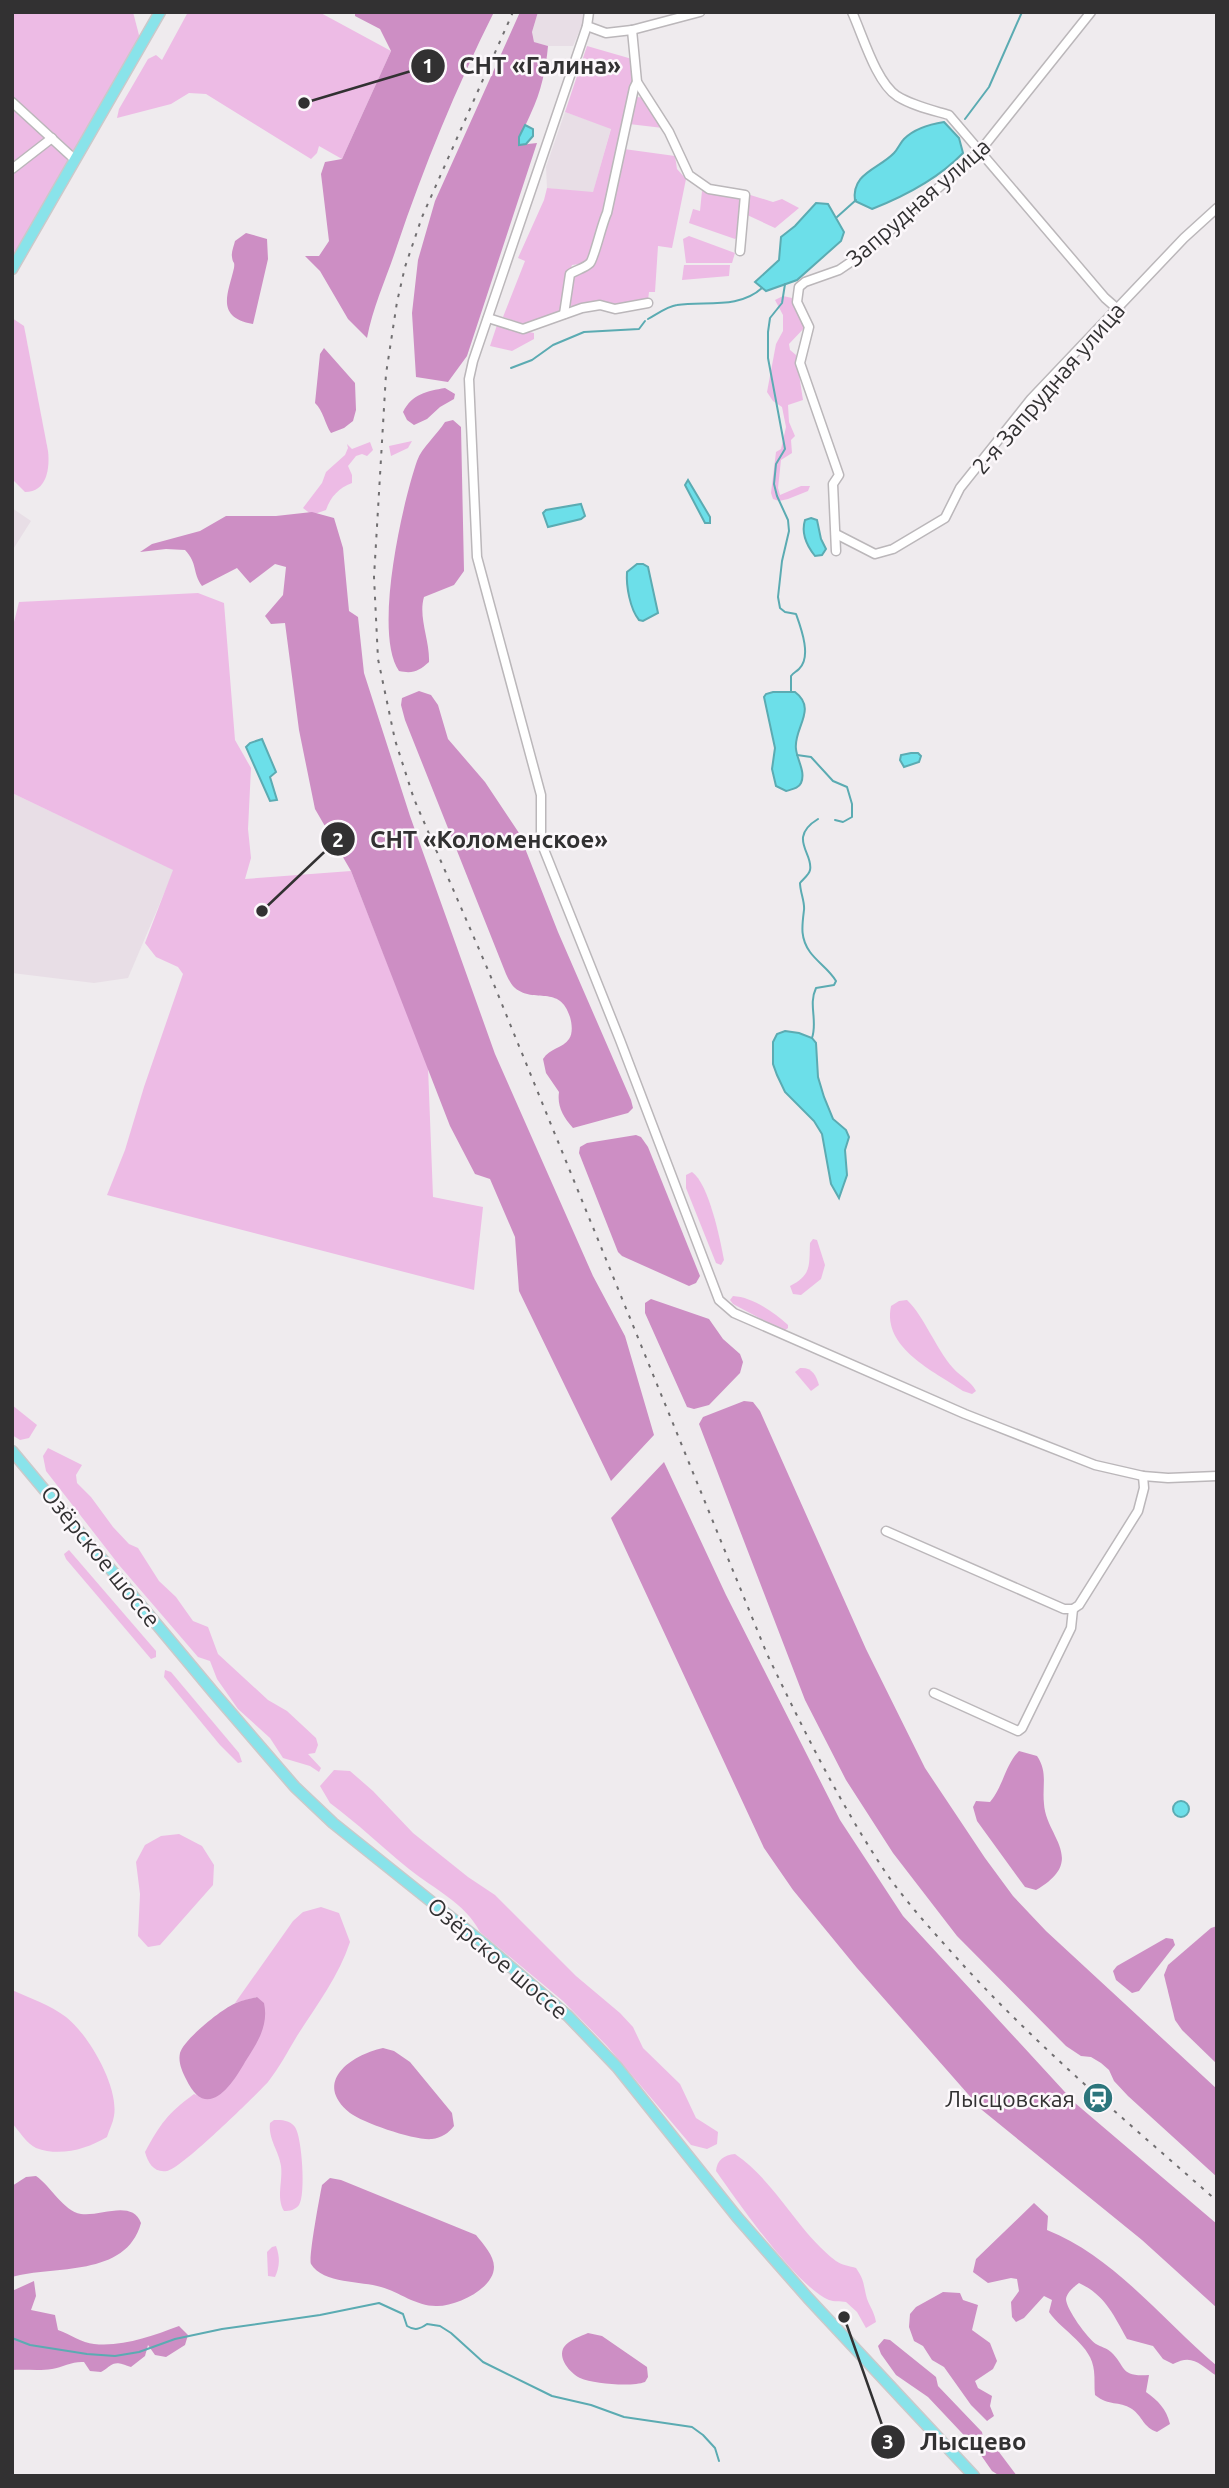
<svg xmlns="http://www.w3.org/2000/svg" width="1229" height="2488" viewBox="0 0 1229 2488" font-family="Ubuntu,sans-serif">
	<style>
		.built { fill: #e8dee6 }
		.green { fill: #edbbe5 }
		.forest { fill: #cd8ec4 }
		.water { fill: #6cdfe9; stroke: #5babb2; stroke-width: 2 }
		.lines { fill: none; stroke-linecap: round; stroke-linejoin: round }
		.stream { stroke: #5babb2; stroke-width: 2 }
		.minor-casing { stroke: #bbb7ba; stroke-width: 11 }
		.major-casing { stroke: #cac9ca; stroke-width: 13 }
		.minor { stroke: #fff; stroke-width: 8 }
		.major { stroke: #89e3ea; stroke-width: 10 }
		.rail { stroke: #716f71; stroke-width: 2; stroke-dasharray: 3.5 7; stroke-linecap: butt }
		.labels { text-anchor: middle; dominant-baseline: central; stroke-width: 5; stroke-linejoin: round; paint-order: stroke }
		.street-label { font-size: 23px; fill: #323132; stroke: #fcf8fb }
		.poi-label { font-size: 23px; fill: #323132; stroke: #fcf8fb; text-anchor: end }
		.leader { fill: none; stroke: #323132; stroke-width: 2.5 }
		.callout-dot { fill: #323132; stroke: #fcf8fb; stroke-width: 2.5 }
		.mark-label { font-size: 21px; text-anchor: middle; font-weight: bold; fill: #fff }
		.callout-label { font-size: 24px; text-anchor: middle; font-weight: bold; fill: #323132; stroke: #fcf8fb; stroke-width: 5; stroke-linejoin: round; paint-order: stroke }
	</style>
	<rect width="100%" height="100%" fill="#efebee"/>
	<g class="built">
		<path d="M538,12h47l-1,8 -11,26h-25l-14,-4 -2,-10z"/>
		<path d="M565,112l46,16 -18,65 -46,-5 -1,-21z"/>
		<path d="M12,508l19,13 -19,30z"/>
		<path d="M12,793l162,77 -46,108 -34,5 -82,-10z"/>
	</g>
	<g class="green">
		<path d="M12,12h121l7,27 -128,220z"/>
		<path d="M188,12h131l72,39 -49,108 -23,-13 -2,7 -6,6 -105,-65 -17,-1 -18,11 -54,14 2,-9 29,-50 8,-4 6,5z"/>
		<path d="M587,46l45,13v24l-26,124h-3l-11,48 -4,8 -16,2 -9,29 -2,19 -35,12 -23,-8 22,-56 -7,-3 26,-58 3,-12 46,4 18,-63 -46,-17z"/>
		<path d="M637,97l8,1 18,30 -34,-4z"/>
		<path d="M624,149l51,7 2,13 9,10 -14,69 -14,-2 -3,46h-6l-1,8 -31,7 -1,-3c-16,-4 -30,2 -46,6l-2,-9 6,-25 18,-10z"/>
		<path d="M702,191l40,7 -4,38 -3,3 -46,-16 4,-14 7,2z"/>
		<path d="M747,194l26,8 9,-3 17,9 -24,20 -30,-14z"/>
		<path d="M689,236l46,17 -3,10h-46l-3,-24z"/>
		<path d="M684,265h46l-1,11 -47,4z"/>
		<path d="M783,296l9,2 14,28 -17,18 1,6 6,5 7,45 -15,5 1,17 6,14 -4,4 1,13 -11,7 -3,28 2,7 21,-9h9l-2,5 -20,8 -9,2 -6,-2 -2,-6 5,-41 5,-3 5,-22 -4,-20 -9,-6 -6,-9 9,-48 7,-13v-16l-8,-15z"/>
		<path d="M12,318l12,8 24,125c2,17 -1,41 -23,41l-13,-13z"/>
		<path d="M497,325l37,8v6l-22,12 -22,-5z"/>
		<path d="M412,441l-4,7 -17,8 -2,-10z"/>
		<path d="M370,442l3,8 -6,6 -5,-2 -6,2 -8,10 4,9v8c-13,5 -21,13 -26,27l-14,5 -9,-7 19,-25 4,-11 19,-17 3,-7 -1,-4 5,5z"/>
		<path d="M198,593l26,10 11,137 16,28 -3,61 3,29 -6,21 106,-8 77,196 5,130 50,10 -9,83 -367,-95 18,-45 19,-63 39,-113 -5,-7 -22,-10 -11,-14 28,-73 -161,-77v-163l7,-28z"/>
		<path d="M692,1172c17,12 28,67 32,88l-3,5 -5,-2 -30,-75v-13z"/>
		<path d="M813,1239l4,1 8,25 -4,14 -20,16 -8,-1 -3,-8c22,-11 19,-21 20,-43z"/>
		<path d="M733,1296c19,1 41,16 55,29v3l-4,3 -51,-27 -3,-4z"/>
		<path d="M907,1300c17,16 29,49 46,68 8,9 18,13 23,23l-4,3 -9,-3c-29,-20 -81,-43 -72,-85l8,-5z"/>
		<path d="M800,1368c12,-1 16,7 19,17l-8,6 -16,-19z"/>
		<path d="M12,1405l25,20 -8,13 -9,2 -8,-5z"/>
		<path d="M48,1448l34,17 -6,10 1,8 14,14 22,30 16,17 9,4 21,33 17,16 17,24 15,6 10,27 50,46 19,11 29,27 2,7 -3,8 -7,1 13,14 -2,4 -9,-6 -27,-8 -13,-20 -32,-29 -21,-30 -7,-18 -12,-4 -79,-92 -73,-94 -3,-15z"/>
		<path d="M69,1550l87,101v6l-5,2 -85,-100 -2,-5z"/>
		<path d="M165,1670l6,2 68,81 3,9 -4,1 -18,-18 -56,-68z"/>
		<path d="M334,1770l16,1 23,20 40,42 55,44 27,18 81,81 44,37 13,14 10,21 37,36 16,34 22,14 -1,12 -10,5 -16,-4 -84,-99 -44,-45 -83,-69c-16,-30 -45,-42 -71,-63 -27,-22 -52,-46 -79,-66l-10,-17z"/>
		<path d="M179,1834l23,12 12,19 -1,20 -53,60 -12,2 -10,-11 2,-42 -4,-32 9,-17 16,-9z"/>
		<path d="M321,1907l18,6 11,29c-11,34 -34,64 -53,94 -9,15 -18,32 -29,46 -13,14 -87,87 -101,89 -13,2 -19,-8 -22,-19 16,-29 22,-38 49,-58l12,5 51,-102 -22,6 58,-82 10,-9z"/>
		<path d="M12,1990c18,8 38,15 54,27 23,18 53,70 48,99 -1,7 -5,14 -7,21 -20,12 -47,20 -71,11 -9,-4 -17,-17 -24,-25z"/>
		<path d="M274,2120c8,0 16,0 21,7 7,10 11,68 4,78 -4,5 -9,6 -15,6 -8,-13 -1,-30 -3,-45 -2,-15 -13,-27 -11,-43z"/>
		<path d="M735,2154c41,28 62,77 101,107 5,4 14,5 20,7 8,12 7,14 10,27 2,10 8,15 10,27l-10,6 -9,-16 -11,-10c-6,-1 -12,0 -17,-2 -33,-14 -91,-98 -113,-129 1,-11 8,-16 19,-17z"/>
		<path d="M276,2246c4,11 4,20 -1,31l-7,-1 -1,-24 5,-5z"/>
	</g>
	<g class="forest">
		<path d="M355,12h139c-38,76 -70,154 -97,234 -10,31 -24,60 -30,92l-19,-19 -28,-48 -15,-15h14l10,-15 -8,-67 4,-12 17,-3 49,-108 -11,-22 -25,-13z"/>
		<path d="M520,12h18l-6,20 2,10 14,4c-2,23 -7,46 -17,67 -5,12 -10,19 -12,32l18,-2 -70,213 -19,26 -32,-5 -4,-64 6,-53 17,-59z"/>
		<path d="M246,233l21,6 1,20 -15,65c-38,-7 -25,-30 -19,-56 1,-8 -1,-3 -2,-11 -1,-5 2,-11 3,-16z"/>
		<path d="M324,348l31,35 1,27 -3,11 -9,7 -13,5c-6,-9 -8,-23 -16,-30l5,-49z"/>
		<path d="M445,388l10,6 -1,5 -14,8 -13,12 -13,6 -7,-5 -4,-8c9,-18 24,-21 42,-24z"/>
		<path d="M453,420l8,7 3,144 -10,14 -30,12c-6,20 6,44 5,65 -10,9 -16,12 -30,9 -26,-38 3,-166 18,-210 5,-14 20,-26 28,-39z"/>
		<path d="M312,512l22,6 9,30 6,63 9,6 6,56 46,143 85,238 98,222 32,60 29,99 -43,46 -92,-190 -4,-54 -25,-58 -15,-5 -25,-48 -99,-255 -36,-62 -16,-79 -14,-107 -14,1 -6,-8 18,-21 3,-28 -11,-3 -25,19 -13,-15 -35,18c-10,-14 -4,-22 -17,-36l-19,-1 -26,3 12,-8 48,-13 26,-15h50z"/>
		<path d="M419,691l12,4 7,10 10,34 37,43 34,51 39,99 73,168 2,8 -5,5 -55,15c-10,-11 -16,-22 -14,-36l-13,-19 -3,-14c7,-11 20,-11 26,-20 4,-6 3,-15 1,-22 -10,-33 -36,-13 -55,-29 -4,-3 -7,-10 -9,-14l-101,-254 -4,-15 1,-7z"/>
		<path d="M636,1135l5,2 7,10 52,129 -4,7 -7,3 -67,-30 -4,-4 -39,-99 1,-6 7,-4z"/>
		<path d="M651,1299l58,20 14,20 17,15 3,8 -3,11 -31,32 -15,4 -7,-2 -42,-94v-10z"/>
		<path d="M744,1401l9,1 7,9 106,238 59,119 60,90 28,38 33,35 171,158v88l-89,-81 -14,-15 -5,-11 -8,-7 -10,-6 -10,-1 -15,-10 -109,-110 -64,-83 -47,-73 -41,-80 -106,-276 4,-7z"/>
		<path d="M664,1462l62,133 114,225 63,96 172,187 142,121v84l-75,-68 -160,-130 -125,-142 -64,-78 -29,-42 -153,-330z"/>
		<path d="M1019,1751l18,5c11,16 5,29 7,48 2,33 44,56 -8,86l-11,-3 -48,-66 -4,-14 3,-6 14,1c13,-15 15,-37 29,-51z"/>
		<path d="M1217,1926v138l-35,-34 -7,-10 -11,-45 4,-10 43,-37z"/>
		<path d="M1166,1938l7,1 2,6 -36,46 -7,2 -16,-13 -3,-9 4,-5z"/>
		<path d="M257,1997l7,6c5,23 -7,40 -19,59 -14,25 -39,60 -59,17 -4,-8 -8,-17 -6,-26 4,-14 43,-45 56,-50 6,-3 14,-4 21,-6z"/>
		<path d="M383,2048l11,3 16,11 42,51 2,13c-5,7 -13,12 -22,13 -16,2 -69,-16 -82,-26 -38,-31 1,-58 33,-65z"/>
		<path d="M36,2176c15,10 27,35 45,38 19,3 51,-15 60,9 -15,55 -87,42 -129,54v-91l14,-9z"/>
		<path d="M330,2178l11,2 135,55c7,9 18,20 18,32 0,22 -39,40 -58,39 -20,0 -37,-14 -55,-19 -19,-6 -58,-3 -70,-23 -3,-5 9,-69 11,-79z"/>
		<path d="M1034,2203l14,13 -1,14c68,27 115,90 170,136v10c-17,-11 -24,-23 -44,-12l-10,-5 -10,-13 -26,-7c-14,-25 -22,-44 -48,-56 -5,4 -12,9 -13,16 0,10 22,40 30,45 5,3 11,4 15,8 16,15 8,25 38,23l-3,17c12,9 20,16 24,32l-13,8c-14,-5 -14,-15 -25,-23 -14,-9 -22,-2 -37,-14 -1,-8 0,-16 -1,-24 -2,-26 -31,-39 -45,-59l3,-12 -8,-4 -20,22 -8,4 -4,-5 -1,-15 8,-11 -2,-12 -6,-1 -23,5 -15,-11 3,-13z"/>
		<path d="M34,2281l2,15 -5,14 24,5 3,15c12,4 24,13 36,14 29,3 58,-8 85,-18l9,9 -3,10 -19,12 -11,-2 -7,-10 -3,11 -14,11c-18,-7 -16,-4 -30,5l-11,-1 -6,-9c-11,-1 -21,5 -32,7 -13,2 -27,0 -40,1v-79z"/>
		<path d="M943,2292l17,1 3,7 15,5 -6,25 18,13 7,18 -4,8 -18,12 3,7 14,8 -2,10 4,10 -7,5 -16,-16 -27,-38 -12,-7 -9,-14 -9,-5 -5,-14 1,-13 6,-7z"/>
		<path d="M588,2333l14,3 45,31 1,10 -3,5c-13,5 -51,2 -65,-4 -10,-5 -23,-20 -16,-31 5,-7 17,-11 24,-14z"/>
		<path d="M884,2339l6,1 46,37 2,9 44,46 2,10 15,10 18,24h-17l-8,-5 -16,-23 -48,-51 -32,-22 -15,-21 -3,-8z"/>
	</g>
	<g class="water">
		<path d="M944,122l15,16 4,15c-25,26 -58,43 -91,56l-17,-8c-4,-28 24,-32 39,-48 4,-4 6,-10 10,-14 10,-10 27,-15 40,-17z"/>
		<path d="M525,125l8,4v7l-7,8 -7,1v-8z"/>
		<path d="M816,203l12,1 16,28 -3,9 -44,39 -31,11 -11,-9 24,-22 2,-23 14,-11z"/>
		<path d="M688,480l22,37v6h-5l-20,-38z"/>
		<path d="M581,504l4,12 -4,3 -33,8 -5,-14 3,-3z"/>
		<path d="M811,518l6,2 4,19 5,10 -4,6 -7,1c-8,-10 -14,-23 -10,-36z"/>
		<path d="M637,564h6l5,3 10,46 -15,8 -4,-1c-9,-11 -13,-34 -12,-48z"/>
		<path d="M773,692h22c23,17 -2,37 1,57 1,11 10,23 5,34 -3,6 -9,6 -15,8l-10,-5 -4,-17 3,-21 -11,-51 2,-3z"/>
		<path d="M262,739l14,33 -6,5 7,23 -7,1 -24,-54 4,-4z"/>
		<path d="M911,753h7l3,3 -2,6 -15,5 -4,-7 1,-5z"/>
		<path d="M785,1031l14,2 13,5 4,5 2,34 6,20 9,22 13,11 3,7 -4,13 2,25 -8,23 -8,-14 -9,-50 -8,-13 -29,-29 -8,-17 -4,-11v-22l4,-8z"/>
		<circle cx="1181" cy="1809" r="8"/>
	</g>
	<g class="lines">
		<g class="stream">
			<path d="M965,119l24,-32 33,-75"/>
			<path d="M837,217l19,-17"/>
			<path d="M785,284l-3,19 -12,15 -2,14v26l17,91 -9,15 -2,20 3,12 11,24 1,11 -7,30 -4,36 2,11 5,4 11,2c5,14 16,43 3,55 -3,3 -6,4 -8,7v15"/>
			<path d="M648,319c9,-5 20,-13 29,-14 29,-4 62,4 85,-17"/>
			<path d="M511,368l21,-8 21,-15 31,-13 55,-3 6,-8"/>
			<path d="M797,755l14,2 22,24 14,6 5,17v13l-9,5 -8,-2"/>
			<path d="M812,1038c6,-17 -4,-33 4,-50l18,-3 2,-4c-7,-12 -18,-18 -26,-29 -10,-14 -8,-26 -6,-42 1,-8 -4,-18 -4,-27 3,-4 9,-8 10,-13 4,-16 -23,-32 8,-51"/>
			<path d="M12,2338l18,7 57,9 28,2 24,-4 36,-13 47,-10 98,-14 59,-12 24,11 4,12c8,5 13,3 20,-2l13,2 11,7 32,29 69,34 39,9 33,12 68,10 11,8 12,13 4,13"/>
		</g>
		<g class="minor-casing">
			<g id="minor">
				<path d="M589,12l-2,14 -114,335 -4,18 8,178 64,238v47l79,198 99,260 15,13 231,101 130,51 48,11 25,2 49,-2"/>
				<path d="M852,12c11,24 24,70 45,84 16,10 35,14 52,19l156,183 16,14"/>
				<path d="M587,26l19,7 26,-3 68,-18"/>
				<path d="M632,30l5,52 32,50 20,43 20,14 36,6 -5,56"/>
				<path d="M12,102l60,55"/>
				<path d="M12,169l40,-31"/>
				<path d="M564,314l6,-40c6,-4 15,-6 20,-11 4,-4 12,-40 17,-50l27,-125 3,-6"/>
				<path d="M488,318l35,11 59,-21 18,-3 15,4 33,-6"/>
				<path d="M836,534l39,20 18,-5 52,-31 15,-30 71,-89 153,-161 33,-30"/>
				<path d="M836,551l-3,-67 6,-9 -39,-112 9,-36 -12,-25 2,-15 6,-5 34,-12 28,-19 113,-100 111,-139"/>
				<path d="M886,1531l178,78h9l6,-4 59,-94 6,-23 -1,-12"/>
				<path d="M934,1693l84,38 4,-3 49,-100 2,-19"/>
			</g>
		</g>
		<g class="major-casing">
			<g id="major">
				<path d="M12,269l148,-257"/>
				<path d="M12,1451l202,242 81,94 38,36 150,120 85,73 49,51 120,150 71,81 166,178"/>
			</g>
		</g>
		<use href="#minor" class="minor"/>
		<use href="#major" class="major"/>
		<path class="rail" d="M513,12l-91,205 -17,50 -8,35 -11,72 -12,203 4,82 17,81 19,59 74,171 279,684c36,75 73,150 119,219 23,33 51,63 78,93 78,85 167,159 253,235"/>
	</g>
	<defs>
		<g id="station-disc" transform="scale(1.575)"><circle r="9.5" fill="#2c757c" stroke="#fcf8fb"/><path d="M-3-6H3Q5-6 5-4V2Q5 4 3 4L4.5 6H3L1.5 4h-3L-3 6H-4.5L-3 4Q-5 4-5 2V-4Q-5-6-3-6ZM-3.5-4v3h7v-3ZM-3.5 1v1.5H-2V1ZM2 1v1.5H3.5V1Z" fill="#fff"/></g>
	</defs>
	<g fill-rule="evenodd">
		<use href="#station-disc" x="1098" y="2098"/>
	</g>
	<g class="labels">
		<g class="street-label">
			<text transform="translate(918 202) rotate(-41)">Запрудная улица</text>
			<text transform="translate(1048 388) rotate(-49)">2-я Запрудная улица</text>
			<text transform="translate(101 1556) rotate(51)">Озёрское шоссе</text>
			<text transform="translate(498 1958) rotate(40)">Озёрское шоссе</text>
		</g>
		<g class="poi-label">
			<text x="1075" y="2098">Лысцовская</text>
		</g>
	</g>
	<path class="leader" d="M304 103L428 66M262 911L338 839M844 2317L888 2442"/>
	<g class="callout-dot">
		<circle cx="304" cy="103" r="7"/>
		<circle cx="262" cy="911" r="7"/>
		<circle cx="844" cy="2317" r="7"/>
		<circle cx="428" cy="66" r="18"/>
		<circle cx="338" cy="839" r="18"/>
		<circle cx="888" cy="2442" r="18"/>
	</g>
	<g class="mark-label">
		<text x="428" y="73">1</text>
		<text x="338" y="847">2</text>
		<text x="888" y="2449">3</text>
	</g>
	<g class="callout-label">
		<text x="540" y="74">СНТ «Галина»</text>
		<text x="489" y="848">СНТ «Коломенское»</text>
		<text x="973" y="2450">Лысцево</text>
	</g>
	<rect width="1229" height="2488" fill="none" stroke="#323132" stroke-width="28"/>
</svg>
